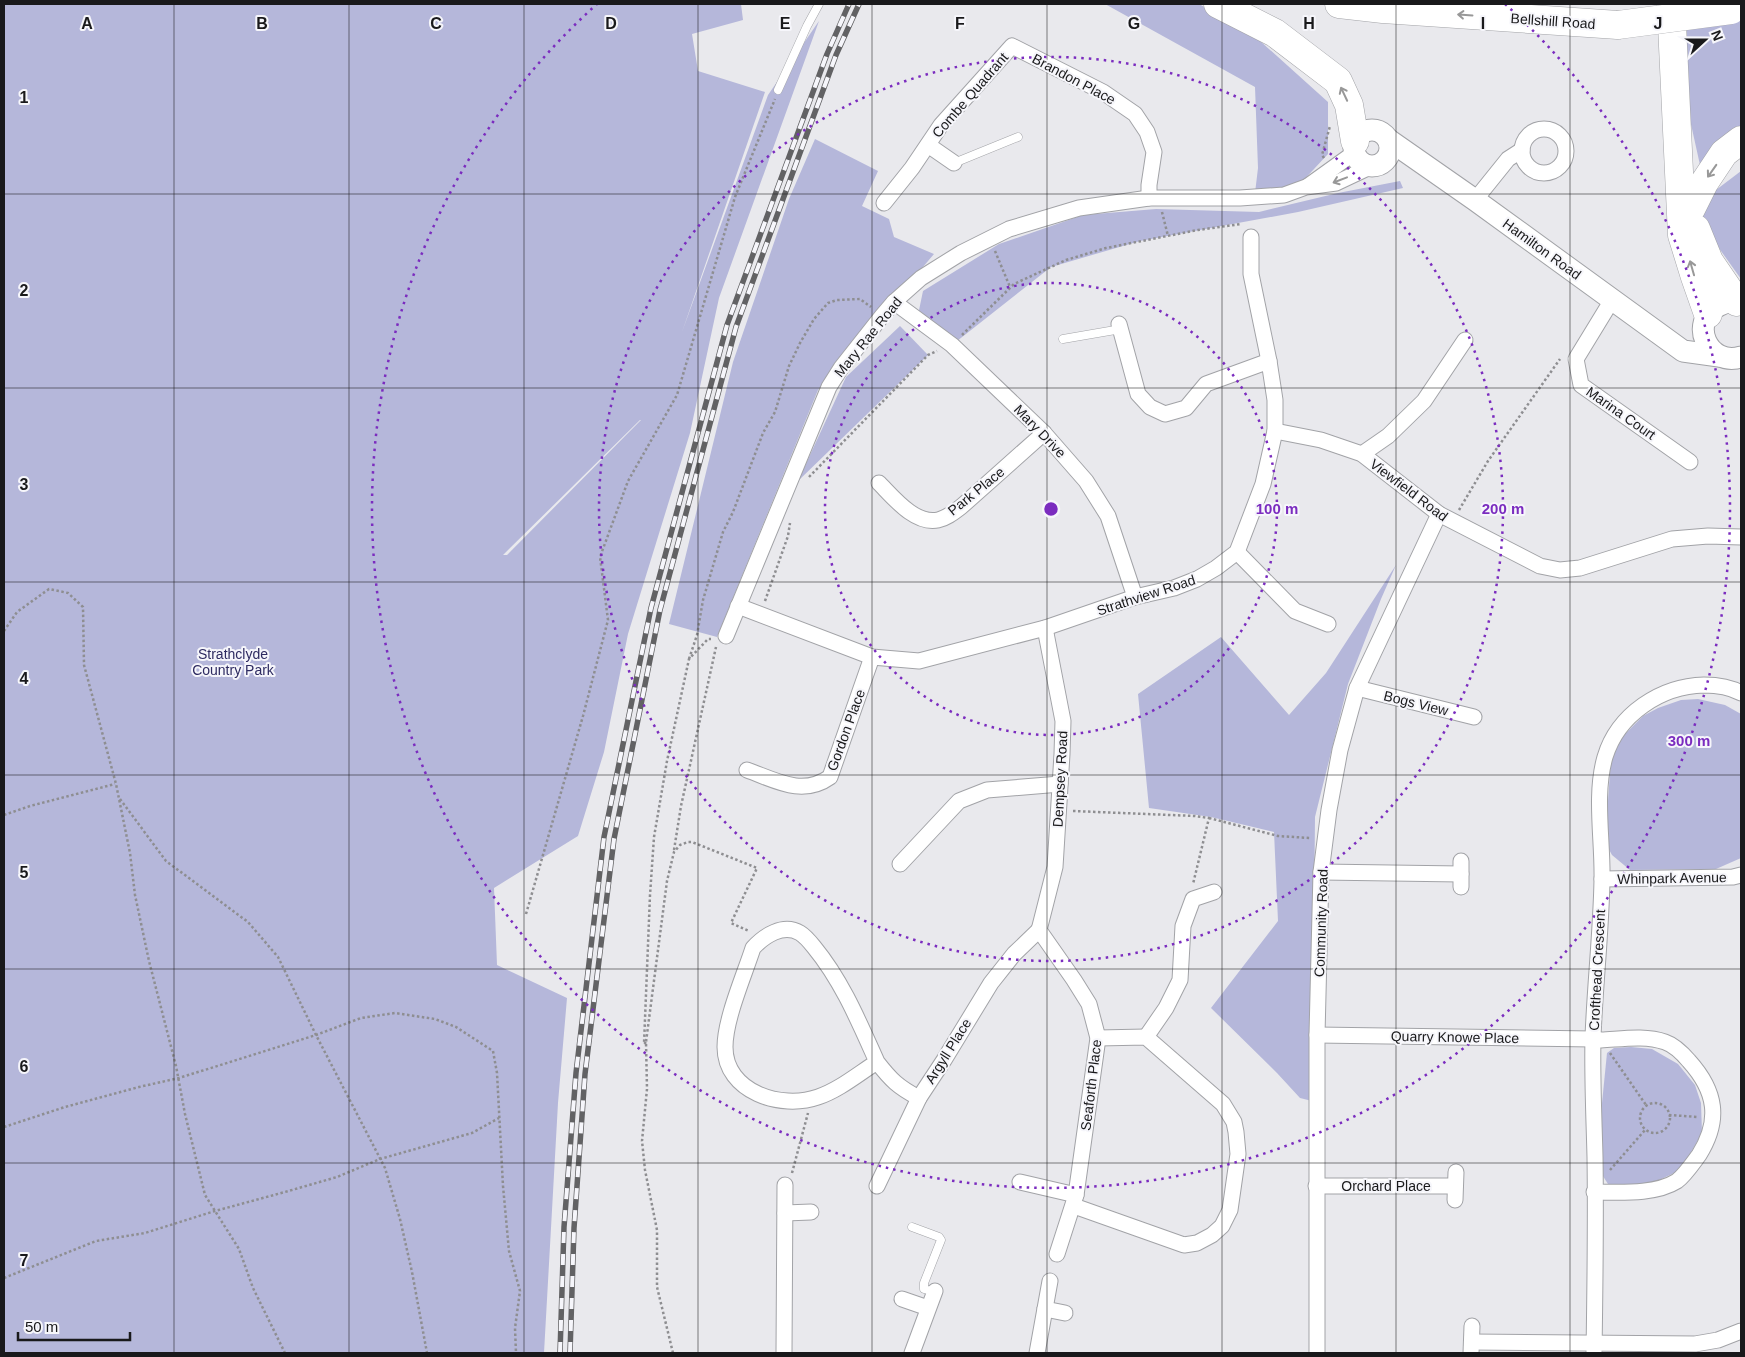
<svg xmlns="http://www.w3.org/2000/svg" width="1745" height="1357" viewBox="0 0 1745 1357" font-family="Helvetica,sans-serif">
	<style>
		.green { fill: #b5b7da; fill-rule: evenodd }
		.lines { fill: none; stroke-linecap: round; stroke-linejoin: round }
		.lane-casing { stroke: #a2a3a7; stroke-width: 9 }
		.street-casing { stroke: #a2a3a7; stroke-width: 17 }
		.secondary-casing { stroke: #a2a3a7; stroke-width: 23 }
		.highway-casing { stroke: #a2a3a7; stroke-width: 29 }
		.path { stroke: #8e8e91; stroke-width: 2.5; stroke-dasharray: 2.5 2.5; stroke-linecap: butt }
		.lane { stroke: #fff; stroke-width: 8 }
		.street { stroke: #fff; stroke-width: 15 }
		.secondary { stroke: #fff; stroke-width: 21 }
		.highway { stroke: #fff; stroke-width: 28 }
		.rail-casing { stroke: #626264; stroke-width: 5.5 }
		.rail { stroke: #f6f6fb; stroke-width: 4; stroke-dasharray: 11; stroke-linecap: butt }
		.highway-bridge-casing { stroke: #a2a3a7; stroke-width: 29; stroke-linecap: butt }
		.highway-bridge { stroke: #fff; stroke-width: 28 }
		.oneway { stroke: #989898 }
		.grid { fill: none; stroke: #19191b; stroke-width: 1; stroke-opacity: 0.55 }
		.ring { fill: none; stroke: #7b2cbf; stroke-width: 2.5; stroke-dasharray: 2.5 5 }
		.labels { text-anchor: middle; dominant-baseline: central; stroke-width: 4; stroke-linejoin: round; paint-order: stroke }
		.street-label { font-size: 14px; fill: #19191b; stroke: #f6f6fb }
		.park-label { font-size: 14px; fill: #2e2b61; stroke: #f6f6fb }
		.grid-label { font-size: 16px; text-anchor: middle; font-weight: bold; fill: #19191b; stroke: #f6f6fb; stroke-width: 4; stroke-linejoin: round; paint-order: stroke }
		.centre { fill: #7b2cbf; stroke: #f6f6fb; stroke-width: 2.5 }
		.ring-label { font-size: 15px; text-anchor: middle; font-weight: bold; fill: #7b2cbf; stroke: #f6f6fb; stroke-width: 4; stroke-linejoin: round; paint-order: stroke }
	</style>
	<rect width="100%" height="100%" fill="#e9e9ed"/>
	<g class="green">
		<path d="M4,4h737l2,16 -51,14 6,37 67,21 -83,240 86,-237 51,-74 -100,277 -29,135 -62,201 -24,118 -26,84 -84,52 3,77 70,33 -9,105 -14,250h-540zM641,420l-134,135h-4l137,-135z"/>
		<path d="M1105,4h94l50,27 79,71v52l-28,30 -45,9 3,-25 -3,-81z"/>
		<path d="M1741,10v138l-37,35 -35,-158z"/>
		<path d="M815,139l63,32 -16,35 27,13 5,18 40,17 -116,136 -101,247 -48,-13 64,-262 56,-163z"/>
		<path d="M1741,171v108l-50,-70z"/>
		<path d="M1400,181l3,7 -105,24 -158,29 -89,26 -99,78 -34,-30 5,-24 76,-47 84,-29 73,-6 103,3 79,-19z"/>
		<path d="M900,326l28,29 -130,126 48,-104z"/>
		<path d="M1396,565l-15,34 -33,85 -33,133 -3,284 -12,-3 -23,-25 -66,-65 67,-87 -4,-89 -63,-15 -62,-9 -11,-114 83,-57 68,78 37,-42z"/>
		<path d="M1698,699l27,6 16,9v144l-25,11 -86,1 -18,-15 -7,-13 6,-83 12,-23 20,-20 15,-8 23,-8z"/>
		<path d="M1631,1047l21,2 26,15 17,21 6,18 1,30 -13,23 -13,16 -25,12 -22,2 -21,-2 -7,-11 1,-70 5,-50 7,-5z"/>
	</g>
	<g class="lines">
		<g class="lane-casing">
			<g id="lane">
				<path d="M778,90l29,-64 12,-22"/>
				<path d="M954,163l64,-26"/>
				<path d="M1063,339l58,-10"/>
				<path d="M912,1227l27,10 2,3 -17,43v6l11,3"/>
			</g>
		</g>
		<g class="street-casing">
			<g id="street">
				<circle cx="1544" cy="151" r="22"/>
				<path d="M928,145l26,18"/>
				<path d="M1308,186l46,-33"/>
				<path d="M1475,200l33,-41 14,-9"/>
				<path d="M884,203l28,-35 29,-43 71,-79 91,46 32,22 12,18 7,20 -5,33v13"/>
				<path d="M1612,300l-36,59 5,26 109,77"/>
				<path d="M894,302l58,43 92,88 42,48 22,35 27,81"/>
				<path d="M1119,324l19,70 12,13 15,7 21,-6 20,-24 63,-23"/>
				<path d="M1275,431l46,9 41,14 77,60 101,52 20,4 20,-2 92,-29 36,-3 33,1"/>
				<path d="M1362,454l26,-18 36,-35 41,-61"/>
				<path d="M879,483c14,14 36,42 59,37 9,-2 16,-8 24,-14l82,-73"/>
				<path d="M1237,552l58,59 33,13"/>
				<path d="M738,606l134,51 47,4 126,-33 90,-31 39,-9 23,-9 19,-11 21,-16 26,-68 12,-53v-31l-6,-39 -18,-87v-37"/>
				<path d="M726,636l103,-249 12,-19 41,-52 12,-14 27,-24 40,-25 48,-24 70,-21 70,-10h91l44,-3 22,-8 30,-4 36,-17"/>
				<path d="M1357,688l117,29"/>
				<path d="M747,770c28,10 55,27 83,7l42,-120"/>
				<path d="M1461,861v26"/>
				<path d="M900,864l59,-63 28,-11 73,-6"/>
				<path d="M1321,872l140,2"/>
				<path d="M1602,879l131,-2 8,-2"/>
				<path d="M1039,930l35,50 15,24 9,34 -22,157 -19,59"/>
				<path d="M1039,930l16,-63 7,-113 1,-33 -18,-93"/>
				<path d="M1317,1035l276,4 8,1c21,-1 44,-5 64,2 9,3 18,12 24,19 27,30 32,59 10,94 -6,8 -14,20 -22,26 -22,14 -58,11 -83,11"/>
				<path d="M1146,1037l20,-29 14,-28 3,-54 10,-27 21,-7"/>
				<path d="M877,1062c-18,-40 -35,-81 -63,-115 -4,-5 -9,-11 -14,-14 -17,-10 -36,3 -47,15 -9,28 -28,71 -28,99 0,45 56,63 93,50 21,-7 40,-23 59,-35 14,18 21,25 42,36"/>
				<path d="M1020,1182l56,13"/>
				<path d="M877,1186l42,-88 25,-38 47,-77 23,-29 25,-24"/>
				<path d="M1316,1186h139"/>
				<path d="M1455,1200l1,-28"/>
				<path d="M1074,1206l110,39 13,-2 15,-8 10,-9 8,-16 8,-56 -2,-22 -2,-10 -11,-18 -77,-67 -48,1"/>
				<path d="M785,1213l26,-1"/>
				<path d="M902,1299l26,9"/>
				<path d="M1045,1309l20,4"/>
				<path d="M1472,1342l223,2 23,-4 23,-9"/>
				<path d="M784,1353l1,-168"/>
				<path d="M912,1353l23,-62"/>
				<path d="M1037,1353l13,-72"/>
				<path d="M1317,1353v-318l4,-163 8,-62 11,-60 17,-62 82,-174"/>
				<path d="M1471,1353l1,-27"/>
				<path d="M1594,1353c1,-65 2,-131 1,-196 -1,-40 -3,-80 -2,-120 2,-52 8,-105 9,-157 1,-39 -8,-85 3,-123 13,-43 56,-71 99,-72 13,0 26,2 37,8"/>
			</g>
		</g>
		<g class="secondary-casing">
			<g id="secondary">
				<circle cx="1372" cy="148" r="18"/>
				<path d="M1389,140l86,60 208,151 36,5"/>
				<path d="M1741,304c-7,-3 -16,-2 -23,2 -30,16 -10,61 23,51"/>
			</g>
		</g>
		<g class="highway-casing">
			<g id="highway">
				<path d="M1218,4l57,29 63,48 11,24 6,36"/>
				<path d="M1339,4l44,5 235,16"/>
				<path d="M1671,4l11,231 13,42 13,37"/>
				<path d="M1691,209l13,-26 20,-30 17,-13"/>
				<path d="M1696,229l13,32 28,41"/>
			</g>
		</g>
		<g class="path">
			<path d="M1324,158l-2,-3 8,-29"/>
			<path d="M1162,212l6,24"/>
			<path d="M995,251l15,36"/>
			<path d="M962,335l52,-51 52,-24 40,-12 92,-18 43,-6"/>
			<path d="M809,477l119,-122 9,-4"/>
			<path d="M1459,510l29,-49 72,-102"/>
			<path d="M765,601l23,-65 2,-13"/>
			<path d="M4,631l13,-19 32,-23 19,4 15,14 1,58 32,119 14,69 5,42 14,66 27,105 9,48 20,81 34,54 14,39 32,65"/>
			<path d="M689,659l8,-24 6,-35 20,-68 10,-20 30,-79 12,-21 14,-46 11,-23 14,-24 14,-16 9,-3 23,-1 11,8"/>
			<path d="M120,799l46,62 82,61 30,35 38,78 69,133 15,51 12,53 15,81"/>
			<path d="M1073,811l122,5 14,2 -16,66"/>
			<path d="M4,815l26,-9 85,-22"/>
			<path d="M1209,818l69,18 32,2"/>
			<path d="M674,850l7,-44 35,-159"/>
			<path d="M526,914l57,-198 25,-96 -8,-63 28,-76 49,-86 58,-198 40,-98"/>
			<path d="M646,1042l-2,2 6,-149 4,-58 13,-76 22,-102 19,-20h3"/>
			<path d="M1610,1053l36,52"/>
			<circle cx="1655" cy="1118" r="15"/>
			<path d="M1669,1115l29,2"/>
			<path d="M4,1127l61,-20 74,-20 40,-9 137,-43 45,-17 34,-5 40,6 21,8 37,24 4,22 6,113 6,65 11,40 -5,37 1,25"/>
			<path d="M1610,1170l35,-40"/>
			<path d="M792,1173l16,-60"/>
			<path d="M4,1278l92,-37 49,-8 70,-22 70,-19 52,-15 43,-18 92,-26 27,-15"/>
			<path d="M673,1353l-16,-66v-57l-12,-60 -3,-29 5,-52 -1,-47 21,-161 7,-29 6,-7 8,-3h4l65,26 -26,55 18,8"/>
		</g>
		<use href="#lane" class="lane"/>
		<use href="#street" class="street"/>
		<use href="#secondary" class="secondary"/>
		<use href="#highway" class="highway"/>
		<g class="rail-casing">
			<g id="rail">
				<path d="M560,1353l4,-126 12,-154 28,-236 47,-229 76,-283 100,-271 22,-50"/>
				<path d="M570,1353l4,-125 11,-154 29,-235 46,-229 76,-283 100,-272 23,-51"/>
			</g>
		</g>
		<use href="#rail" class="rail"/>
		<g class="highway-bridge-casing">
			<path id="highway-bridge" d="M1618,25l113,-15"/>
		</g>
		<use href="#highway-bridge" class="highway-bridge"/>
	</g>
	<defs><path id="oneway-shaft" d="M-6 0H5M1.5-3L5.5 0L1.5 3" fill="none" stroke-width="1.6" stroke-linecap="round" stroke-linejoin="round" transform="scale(1.25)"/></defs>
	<g class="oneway">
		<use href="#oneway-shaft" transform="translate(1465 15) rotate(-176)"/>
		<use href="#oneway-shaft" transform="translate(1344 94) rotate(-115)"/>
		<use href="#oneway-shaft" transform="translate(1712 171) rotate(125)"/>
		<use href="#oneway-shaft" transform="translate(1340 180) rotate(159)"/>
		<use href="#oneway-shaft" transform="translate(1692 268) rotate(-106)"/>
	</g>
	<path class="grid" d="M174,4v1349M349,4v1349M524,4v1349M698,4v1349M872,4v1349M1047,4v1349M1222,4v1349M1396,4v1349M1570,4v1349M4,194h1737M4,388h1737M4,582h1737M4,775h1737M4,969h1737M4,1163h1737"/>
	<g class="ring">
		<circle cx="1051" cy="509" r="226"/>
		<circle cx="1051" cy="509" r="452"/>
		<path d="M1505 4A679 679 0 1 1 597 4"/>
	</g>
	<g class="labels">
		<g class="street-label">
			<text transform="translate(1553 21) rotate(4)">Bellshill Road</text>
			<text transform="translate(1074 79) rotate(28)">Brandon Place</text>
			<text transform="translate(970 95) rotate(-49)">Combe Quadrant</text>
			<text transform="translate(1542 249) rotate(36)">Hamilton Road</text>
			<text transform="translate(868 337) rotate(-51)">Mary Rae Road</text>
			<text transform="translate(1621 413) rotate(35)">Marina Court</text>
			<text transform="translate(1040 431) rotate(46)">Mary Drive</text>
			<text transform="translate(1409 490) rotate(37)">Viewfield Road</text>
			<text transform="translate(976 491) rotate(-39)">Park Place</text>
			<text transform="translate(1146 595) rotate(-18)">Strathview Road</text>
			<text transform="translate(1416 703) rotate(14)">Bogs View</text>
			<text transform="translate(846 730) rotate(-70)">Gordon Place</text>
			<text transform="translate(1060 779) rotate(-87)">Dempsey Road</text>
			<text transform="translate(1672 878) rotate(-1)">Whinpark Avenue</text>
			<text transform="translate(1321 923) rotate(-88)">Community Road</text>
			<text transform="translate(1597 970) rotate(-87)">Crofthead Crescent</text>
			<text transform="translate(1455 1037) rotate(1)">Quarry Knowe Place</text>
			<text transform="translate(948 1051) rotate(-58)">Argyll Place</text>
			<text transform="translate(1091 1085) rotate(-83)">Seaforth Place</text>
			<text x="1386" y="1186">Orchard Place</text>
		</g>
		<g class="park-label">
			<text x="233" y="654">Strathclyde<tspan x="233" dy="16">Country Park</tspan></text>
		</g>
	</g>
	<g class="grid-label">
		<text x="87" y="29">A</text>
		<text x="262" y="29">B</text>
		<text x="436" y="29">C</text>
		<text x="611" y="29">D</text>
		<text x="785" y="29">E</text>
		<text x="960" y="29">F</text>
		<text x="1134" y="29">G</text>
		<text x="1309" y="29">H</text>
		<text x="1483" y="29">I</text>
		<text x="1658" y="29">J</text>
		<text x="24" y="103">1</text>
		<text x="24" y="296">2</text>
		<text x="24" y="490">3</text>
		<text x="24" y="684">4</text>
		<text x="24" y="878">5</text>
		<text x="24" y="1072">6</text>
		<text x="24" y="1266">7</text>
	</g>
	<circle cx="1051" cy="509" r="8" class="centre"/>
	<g class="ring-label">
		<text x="1277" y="514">100 m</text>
		<text x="1503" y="514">200 m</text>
		<text x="1689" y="746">300 m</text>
	</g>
	<rect width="1745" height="1357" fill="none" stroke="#19191b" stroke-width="10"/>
	<g transform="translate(1705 40) rotate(69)" stroke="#f6f6fb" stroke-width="4" paint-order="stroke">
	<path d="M0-4L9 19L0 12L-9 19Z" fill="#19191b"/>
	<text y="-8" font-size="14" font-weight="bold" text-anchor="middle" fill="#19191b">N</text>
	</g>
	<path d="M18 1332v8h112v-8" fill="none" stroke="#19191b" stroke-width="2.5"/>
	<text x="25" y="1332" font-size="15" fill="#19191b" stroke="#f6f6fb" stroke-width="4" paint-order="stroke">50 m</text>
</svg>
